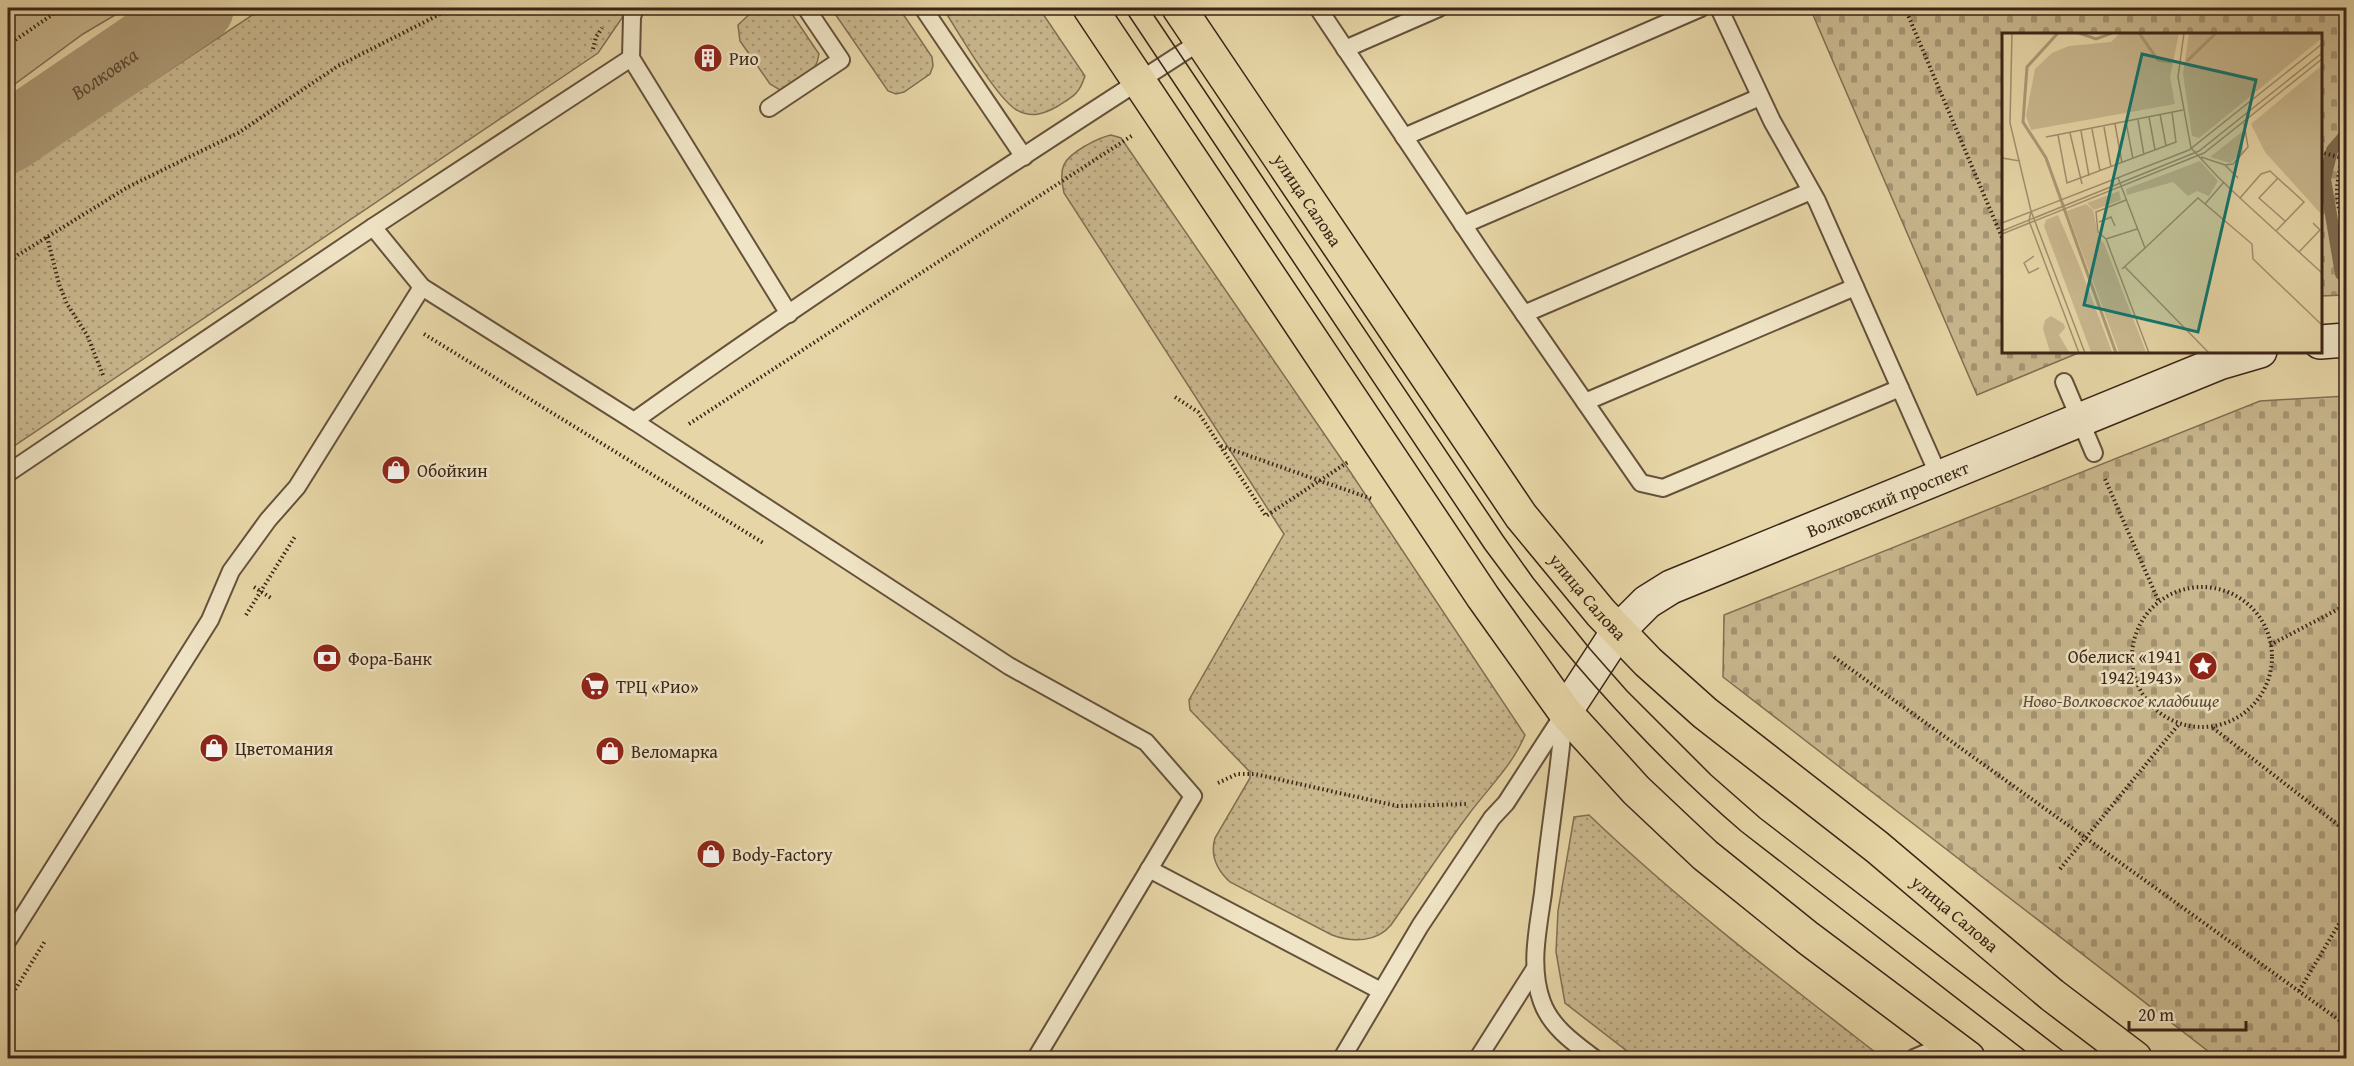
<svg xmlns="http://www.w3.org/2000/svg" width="2354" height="1066" viewBox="0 0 2354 1066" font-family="'Gentium Book Plus',serif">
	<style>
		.grass { fill: url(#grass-dots); stroke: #826e52; stroke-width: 1.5 }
		.cemetery { fill: url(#cemetery-stones); stroke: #826e52; stroke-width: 1.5 }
		.park { fill: #c9b78e; stroke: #826e52; stroke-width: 1.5 }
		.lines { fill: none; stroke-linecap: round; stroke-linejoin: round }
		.stream { stroke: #7f6b4f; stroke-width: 12 }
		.river { stroke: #ac9975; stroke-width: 70 }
		.lane-casing { stroke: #66513b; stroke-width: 20 }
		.secondary-casing { stroke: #3b2517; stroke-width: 36 }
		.primary-casing { stroke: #3b2517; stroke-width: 36 }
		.path { stroke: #3b2517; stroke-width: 4; stroke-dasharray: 1.5 3; stroke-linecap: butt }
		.lane { stroke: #efe4c5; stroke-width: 16 }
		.secondary { stroke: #efe4c5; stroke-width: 33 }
		.primary { stroke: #e6d5a6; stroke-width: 33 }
		.tram { stroke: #3b2517; stroke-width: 1.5 }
		.labels { text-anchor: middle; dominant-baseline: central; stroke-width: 5; stroke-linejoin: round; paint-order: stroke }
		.poi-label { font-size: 18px; fill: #3b2517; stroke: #efe4c5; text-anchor: start }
		.street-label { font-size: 18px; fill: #3b2517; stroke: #efe4c5 }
		.park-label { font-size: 18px; font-style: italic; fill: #5e4a35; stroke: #efe4c5 }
		.water-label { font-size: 20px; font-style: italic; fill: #5d4833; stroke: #efe4c5 }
		.inset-river { fill: none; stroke: #ac9975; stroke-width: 3 }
		.inset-road { fill: none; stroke: #a28f6d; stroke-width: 1.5 }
		.view { fill: #0f766e; fill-opacity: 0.15; stroke: #0f766e; stroke-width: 3 }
		.inset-edge { fill: none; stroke: #3b2517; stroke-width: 3 }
	</style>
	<defs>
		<pattern id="grass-dots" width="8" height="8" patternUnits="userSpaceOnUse" patternTransform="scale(1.5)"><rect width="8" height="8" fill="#c9b78e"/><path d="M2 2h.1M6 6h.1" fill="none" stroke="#a49573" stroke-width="1.8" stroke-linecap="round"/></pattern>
		<pattern id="cemetery-stones" width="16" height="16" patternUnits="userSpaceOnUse" patternTransform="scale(1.5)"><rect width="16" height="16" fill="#c9b78e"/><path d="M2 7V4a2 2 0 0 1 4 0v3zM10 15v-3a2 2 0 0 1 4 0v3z" fill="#a49573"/></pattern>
	</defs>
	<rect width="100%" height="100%" fill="#e6d5a6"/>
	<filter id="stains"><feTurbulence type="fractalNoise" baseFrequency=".00333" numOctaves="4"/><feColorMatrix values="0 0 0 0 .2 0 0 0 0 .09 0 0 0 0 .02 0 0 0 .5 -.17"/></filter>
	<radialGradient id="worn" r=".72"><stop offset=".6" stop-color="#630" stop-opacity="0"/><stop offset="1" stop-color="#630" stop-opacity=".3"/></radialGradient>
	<g class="grass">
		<path d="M263,8h361l-2,10 -24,35 -590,397v-273z"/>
		<path d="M756,8h32l31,46c-3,22 -20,30 -39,36l-10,-6 -30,-43 -2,-16z"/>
		<path d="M831,8h68l33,49 1,9 -3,8 -26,18 -8,2 -8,-3z"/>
		<path d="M943,8h96l46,68c-6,18 -11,20 -27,30 -14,8 -27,13 -43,3 -21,-15 -57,-77 -72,-101z"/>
		<path d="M1111,135l10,3 230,335 174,262c-13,31 -36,52 -56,79 -27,36 -52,74 -78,111 -14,17 -38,18 -59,10l-102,-53c-13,-12 -20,-27 -15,-44l35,-60v-6l-60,-62 -1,-10 95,-166 -220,-341c-6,-26 -1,-34 21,-47 9,-5 16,-9 26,-11z"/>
		<path d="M1589,815c90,86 188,161 286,237l-14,6h-225l-71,-55 -9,-51 2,-41 16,-94z"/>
	</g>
	<g class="cemetery">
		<path d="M1810,8h536v287l-26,1v-262h-317v317h80l-106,44z"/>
		<path d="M2346,396v662h-129l-494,-381 1,-62 536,-214z"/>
	</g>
	<path class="park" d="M8,8h119l-44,26 -75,55z"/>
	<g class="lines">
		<path class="stream" d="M2341,274l-16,-95 7,-29 14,-16"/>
		<path class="river" id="s1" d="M8,138l191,-130"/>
		<g class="lane-casing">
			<g id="lane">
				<path d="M635,8l-3,9 -1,41 158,256"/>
				<path d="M923,8l101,149"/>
				<path d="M1318,8l166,248 157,227 22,5 237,-100"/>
				<path d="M1719,8l53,113 45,80 122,275"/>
				<path d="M1345,49l94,-41"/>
				<path d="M769,108l72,-48 -35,-52"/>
				<path d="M1404,137l297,-129"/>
				<path d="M1463,225l297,-128"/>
				<path d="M373,227l49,60 212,134c185,-132 376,-257 567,-380"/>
				<path d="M1524,314l287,-123"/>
				<path d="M2064,382l30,71"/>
				<path d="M1585,402l270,-115"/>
				<path d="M634,421l375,245 137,76 47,54 -157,262"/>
				<path d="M8,473l365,-246 258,-169"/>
				<path d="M1564,716c-5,59 -15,118 -21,177 -5,36 -14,74 -1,109 9,25 32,41 52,56"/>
				<path d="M1149,869l232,122"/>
				<path d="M8,940l202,-320 21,-49 37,-51 29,-33 125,-200"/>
				<path d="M1342,1058l78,-132 72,-108 14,-15 59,-91"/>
				<path d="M1478,1058l56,-88"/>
				<path d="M1914,1058l35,-15"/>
			</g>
		</g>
		<g class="secondary-casing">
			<g id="secondary">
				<path d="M2320,342l26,-2"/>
				<path id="s2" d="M1565,712l53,-81 29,-29 24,-15 548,-224 41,-12"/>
			</g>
		</g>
		<g class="primary-casing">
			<g id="primary">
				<path d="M1090,8l393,589 82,115 71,78 69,65 103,83 160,120"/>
				<path id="s3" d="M1179,8l342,508 80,97 47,49 57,51 172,134 175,148 83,63"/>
			</g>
		</g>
		<g class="path">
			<path d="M1905,8l98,232"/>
			<path d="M8,45l54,-37"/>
			<path d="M593,49l3,-12 6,-9"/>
			<path d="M2320,152l22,6c-5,26 -9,39 2,65"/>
			<path d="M2346,222l-2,1 2,6"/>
			<path d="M47,237l12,47 8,20 20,31 16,40"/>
			<path d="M8,265l10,-10 110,-68 110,-54 100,-67 114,-58"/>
			<path d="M424,334l341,210"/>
			<path d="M1175,397l23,15 68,104 82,-54"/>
			<path d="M689,424l444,-289"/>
			<path d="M1221,446l151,53"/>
			<path d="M2105,479l54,123"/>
			<path d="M254,587l17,11"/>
			<circle cx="2202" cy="657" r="70"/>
			<path d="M2341,608l5,4"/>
			<path d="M246,615l50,-80"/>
			<path d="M2270,645l76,-40"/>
			<path d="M1834,657l512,368"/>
			<path d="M2213,728l133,103"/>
			<path d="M1218,783l19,-9h18l142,32 69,-2"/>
			<path d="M2060,869l119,-145"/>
			<path d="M2299,991l47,-79"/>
			<path d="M8,1001l37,-60"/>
		</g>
		<use href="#lane" class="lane"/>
		<use href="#secondary" class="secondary"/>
		<use href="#primary" class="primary"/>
		<g class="tram">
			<path d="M1124,8l361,541c75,102 159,199 256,282l293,227"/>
			<path d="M1149,8l354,528 30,42 57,71 37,42 84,84 49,43 312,240"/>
		</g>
	</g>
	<defs>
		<g id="building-disc" transform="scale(1.5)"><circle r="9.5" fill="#8f2418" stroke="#efe4c5"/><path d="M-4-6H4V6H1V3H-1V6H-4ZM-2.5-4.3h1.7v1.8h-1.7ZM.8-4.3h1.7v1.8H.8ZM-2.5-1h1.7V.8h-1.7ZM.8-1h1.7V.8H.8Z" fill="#fff"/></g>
		<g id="shop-disc" transform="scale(1.5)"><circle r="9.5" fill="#8f2418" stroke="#efe4c5"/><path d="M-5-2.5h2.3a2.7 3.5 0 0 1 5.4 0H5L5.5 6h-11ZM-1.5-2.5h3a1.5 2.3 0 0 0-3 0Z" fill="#fff"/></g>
		<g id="bank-disc" transform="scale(1.5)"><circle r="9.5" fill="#8f2418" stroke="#efe4c5"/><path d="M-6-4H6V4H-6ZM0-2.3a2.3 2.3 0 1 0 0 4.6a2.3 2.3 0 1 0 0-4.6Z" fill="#fff"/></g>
		<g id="sight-disc" transform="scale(1.5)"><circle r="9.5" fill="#8f2418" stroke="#efe4c5"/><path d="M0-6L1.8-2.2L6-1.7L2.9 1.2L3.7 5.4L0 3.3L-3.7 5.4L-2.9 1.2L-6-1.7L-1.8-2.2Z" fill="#fff"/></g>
		<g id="supermarket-disc" transform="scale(1.5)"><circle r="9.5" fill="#8f2418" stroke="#efe4c5"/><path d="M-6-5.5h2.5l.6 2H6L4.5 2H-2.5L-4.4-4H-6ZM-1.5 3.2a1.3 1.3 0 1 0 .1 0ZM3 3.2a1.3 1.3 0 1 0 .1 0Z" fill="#fff"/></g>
	</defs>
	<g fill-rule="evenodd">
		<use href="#building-disc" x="708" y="58"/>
		<use href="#shop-disc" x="396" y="470"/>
		<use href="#bank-disc" x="327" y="658"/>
		<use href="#sight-disc" x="2203" y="666"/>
		<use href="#supermarket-disc" x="595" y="686"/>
		<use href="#shop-disc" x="214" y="748"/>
		<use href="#shop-disc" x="610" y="751"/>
		<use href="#shop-disc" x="711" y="854"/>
	</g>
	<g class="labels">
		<g class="poi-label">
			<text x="729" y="58">Рио</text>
			<text x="417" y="470">Обойкин</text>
			<text x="2182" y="656" text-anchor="end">Обелиск «1941<tspan x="2182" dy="21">1942 1943»</tspan></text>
			<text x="348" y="658">Фора-Банк</text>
			<text x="616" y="686">ТРЦ «Рио»</text>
			<text x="235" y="748">Цветомания</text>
			<text x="631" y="751">Веломарка</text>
			<text x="732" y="854">Body-Factory</text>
		</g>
		<g class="street-label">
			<text stroke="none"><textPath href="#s3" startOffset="231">улица Салова</textPath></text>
			<text stroke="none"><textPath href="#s2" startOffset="400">Волковский проспект</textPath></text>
			<text stroke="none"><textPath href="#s3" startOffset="717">улица Салова</textPath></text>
			<text stroke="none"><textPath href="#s3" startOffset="1203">улица Салова</textPath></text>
		</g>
		<g class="park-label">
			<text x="2121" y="700">Ново-Волковское кладбище</text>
		</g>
		<g class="water-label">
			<text stroke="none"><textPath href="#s1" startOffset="116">Волковка</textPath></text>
		</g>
	</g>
	<g transform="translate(2002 33)">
		<rect width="320" height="320" fill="#e6d5a6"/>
		<path d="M241,98v22l-13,10 -20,-6zM198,128l18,20 -9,15 -12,-5 -9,5 -15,-14 -46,13 -1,-6zM117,158l2,9 -27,10 -7,-7zM84,171l7,6 6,28 5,5 42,109h-27l-52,-141z" fill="#c9b78e"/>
		<path d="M49,283l13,8 1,4 -6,7 10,17h-19l-7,-23 2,-9z" fill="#c9b78e"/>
		<path d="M118,0h59l-9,44 5,27 -144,26 -5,-14 9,-47 17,-16 17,-7 42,-4zM187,0h132l1,5 -123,100 -7,-2 -9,-62zM319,33v148l-56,-62 -14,-28z" fill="#c9b78e"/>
		<path d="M56,182l22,52 32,85h-21l-47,-126 2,-6z" fill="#c9b78e"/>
		<path class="inset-river" d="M56,0l-31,34 -4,55 23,36 70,195M77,0l17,6 16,-6M137,0l19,27 13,2M185,28l29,-28"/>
		<path class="inset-road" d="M10,0l-2,90 21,88 54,142M182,0l-6,44 13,71 27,29 22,21 36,33 28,-29 -34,-31 -9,3 -21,24M158,81l6,32M147,84l6,33M136,87l6,35M124,89l7,37M113,91l7,39M102,94l7,40M90,96l8,42M79,98l8,45M68,100l12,51M56,102l9,48 109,-41 -4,-30M44,104l137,-27M199,124l24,8 8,-1 15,-17 -4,-24M0,125l18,3M223,132l13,13M116,145l27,70 -23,21M276,145l-19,20 26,23M124,167l-30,12 2,20 8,7 43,114M203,171l19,-22M29,178l-2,10 50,132M97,189l12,-5 4,9M0,190l187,-73 133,-106M0,198l197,-80 123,-98M274,198l46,42M0,201l202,-81 118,-94M104,206l31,-10M143,215l53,-50 54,46 1,15 69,66M297,219l21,-22 -7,-7M32,223l-10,7 5,10 10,-5M123,234l84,86"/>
		<path class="view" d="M140,21l114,26 -58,252 -114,-27z"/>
		<rect width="320" height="320" class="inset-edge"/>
	</g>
	<rect width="2354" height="1066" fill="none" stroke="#e6d5a6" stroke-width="30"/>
	<rect x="9" y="9" width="2336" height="1048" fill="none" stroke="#3b2517" stroke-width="3"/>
	<rect x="15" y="15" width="2324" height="1036" fill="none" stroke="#3b2517" stroke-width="1.5"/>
	<path d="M2129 1021v9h117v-9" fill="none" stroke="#3b2517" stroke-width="3"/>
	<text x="2138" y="1021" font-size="18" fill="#3b2517" stroke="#efe4c5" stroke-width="4.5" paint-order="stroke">20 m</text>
	<rect width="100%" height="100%" filter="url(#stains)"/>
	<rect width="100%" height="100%" fill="url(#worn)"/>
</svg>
